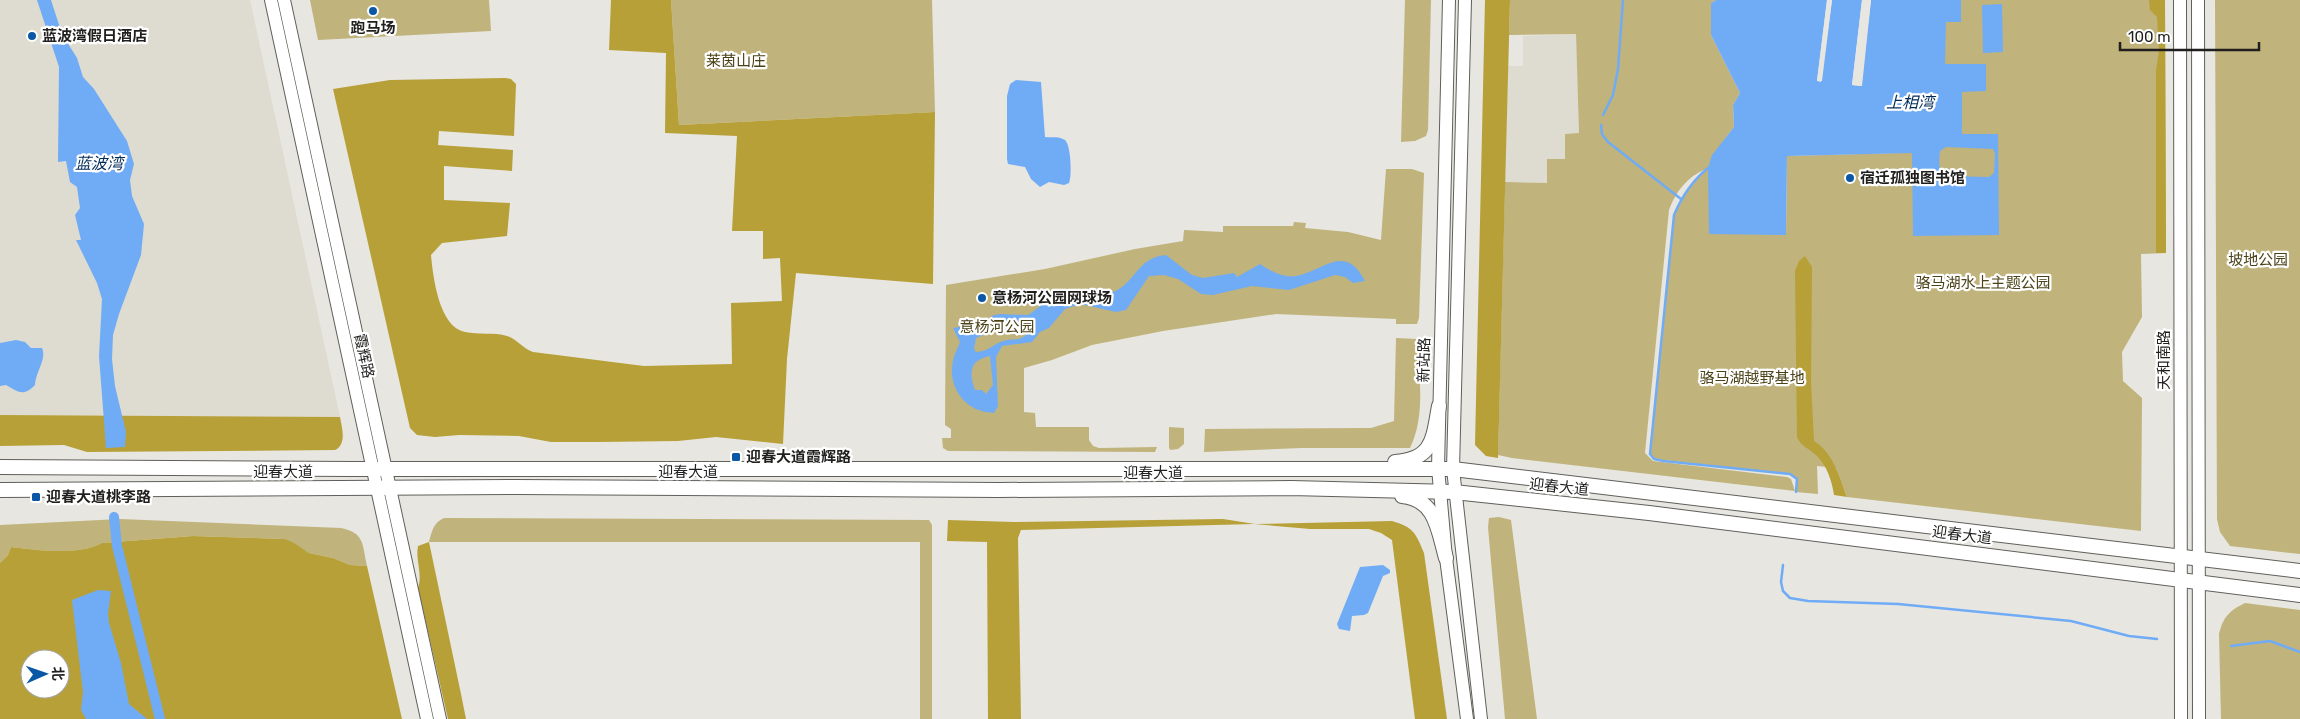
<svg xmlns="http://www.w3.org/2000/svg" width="2300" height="719" viewBox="0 0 2300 719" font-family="Rubik,'Noto Sans SC',sans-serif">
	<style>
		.built { fill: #dedbd0 }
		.green { fill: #c0b37b }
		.forest { fill: #b7a037; fill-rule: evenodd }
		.water { fill: #70acf6; fill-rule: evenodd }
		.pier { fill: #e7e6e1 }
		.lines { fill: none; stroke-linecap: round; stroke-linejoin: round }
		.stream { stroke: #70acf6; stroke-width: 2.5 }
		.canal { stroke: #70acf6; stroke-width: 10 }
		.tertiary-casing { stroke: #605f5b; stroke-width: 14 }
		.secondary-casing { stroke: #605f5b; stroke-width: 16 }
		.tertiary { stroke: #fff; stroke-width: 12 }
		.secondary { stroke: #fff; stroke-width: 14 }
		.poi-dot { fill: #0957a5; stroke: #fff; stroke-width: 2 }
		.labels { text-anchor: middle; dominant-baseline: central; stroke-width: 4.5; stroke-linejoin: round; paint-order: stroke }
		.poi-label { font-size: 15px; font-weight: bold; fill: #201f1e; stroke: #fff; text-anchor: start }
		.park-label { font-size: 15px; fill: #4b4217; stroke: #fff }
		.street-label { font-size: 15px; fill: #201f1e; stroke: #fff }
		.water-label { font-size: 16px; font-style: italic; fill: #022c59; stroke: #fff }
	</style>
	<rect width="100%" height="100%" fill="#e7e6e1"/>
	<g class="built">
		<path d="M0,0h250l90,417 -340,-2z"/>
		<path d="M1576,34l3,99 -14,26 -18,24 -42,-1 3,-116h15v-30z"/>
	</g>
	<g class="green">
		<path d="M310,0h179l2,31 -173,9z"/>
		<path d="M671,0h261l3,112 -256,13z"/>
		<path d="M1405,0h26l-3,130 -2,6 -11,5 -14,1z"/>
		<path d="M1510,0h206l-5,3v32l29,58 -7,12 1,22 -21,28 73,80 1,-79 110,-3 -10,-153h278l1,253 -25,1 1,63 -20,35 1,29 19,17 -1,133 -294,-34 -11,-29 -19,-2 1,28 -22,-2 1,-13 -7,-5 -136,-15 -4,-5v-8l24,-231c9,-20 18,-30 32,-46 -19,8 -30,22 -37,41l-24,243 8,8 134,16 4,2 4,12 -283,-33 -14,-3 7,-273 42,1v-24h18v-25l14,-1 -3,-99 -67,1z"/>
		<path d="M2215,0h85v554l-70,-8 -10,-14 -3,-13z"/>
		<path d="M1386,169h26l12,4 -5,145 -2,6h-21v-5l-120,-5 -113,17 -71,14 -40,15 -28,8v44l11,1 1,14h53v13l4,6 6,2 58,-1 -2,5 -207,-1 -5,-3 -1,-10h9v-9l-6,-4 1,-140 99,-16 90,-20 48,-8 1,-11 39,2v-6h70l1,-4 12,1 -1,5 43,4 33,8z"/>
		<path d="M1396,338l21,1c2,36 9,76 -7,109h-108l-98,4 1,-23 166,-1 23,-7z"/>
		<path d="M1169,427l15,1v16l-6,5 -8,1 -1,-3z"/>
		<path d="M1499,517l12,3 26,199h-32l-17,-192 1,-9z"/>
		<path d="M444,518l485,2 3,5v194h-12v-177h-491c3,-11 4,-19 15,-24z"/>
		<path d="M120,519l221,9c24,5 21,16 26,38l-17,-1 -17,-7 -24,-5 -24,-14 -92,-3 -91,7c-22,13 -66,7 -91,4l-3,8 -8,8v-38z"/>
		<path d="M2245,603l55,7v109h-79l-2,-85c4,-17 10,-23 26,-31z"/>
	</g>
	<g class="forest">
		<path d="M611,0h60l8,125 256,-13 -2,172 -137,-11 -9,86 -4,85 -67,-7 -38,4 -79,1h-48l-32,-6 -60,-1 -24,2 -18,-2 -7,-7 -77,-339 57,-9 115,-2 6,1 5,5 -2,52 -75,-5 -1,14 75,5 -1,21 -68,-5v34l66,3 -3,33 -65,7 -11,12c2,22 8,72 34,77 13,3 29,0 42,4 10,3 16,13 26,16l111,14 88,-2 -1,-61 51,-2 -2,-43 -17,1v-28h-31l5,-95 -72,-3 1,-80 -57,-3z"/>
		<path d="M1485,0h25l-12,458 -12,-2 -11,-11z"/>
		<path d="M2149,0h16l1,253h-10v-182l3,-20 -2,-34 -7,-7z"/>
		<path d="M1805,256l7,11 -1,115 3,59c20,13 25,35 33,56l-13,-2c-2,-14 -7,-29 -17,-39 -8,-8 -16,-9 -20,-19l-2,-166 4,-10z"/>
		<path d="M0,415l340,2c2,11 7,27 -5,33l-248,2 -23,-7 -64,1z"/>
		<path d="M1223,519l32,5 137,-3c21,6 24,12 32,32l23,166h-32l-23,-179 -11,-7 -12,-4h-59l-56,-5 -233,6 -3,8 3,181h-33l-1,-177 -40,-1 1,-21 66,2z"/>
		<path d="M193,536l92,3 9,4 15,10 24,5 17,7 17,1 35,153h-402v-156l8,-8 3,-8c25,3 68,9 91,-4zM30,659h30v30h-30z"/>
		<path d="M429,542l32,152 5,25h-18l-30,-131c5,-14 -3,-28 0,-42z"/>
	</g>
	<g class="water">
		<path d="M37,0h14l11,34 15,24 6,19 11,12 33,52 7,23 -4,16 2,16 12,28 -3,31 -22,59 -6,21 -1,24 3,27 11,46 -1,15 -19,1 -7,-92 3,-57 -5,-16 -21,-43h5l-6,-25 5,-7 -3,-21 -7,-5 -4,-21 -8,1 1,-95z"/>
		<path d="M1716,0h111l-10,81h5l10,-81h30l-10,85 9,1 10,-86h90v22h-15l-1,42h41v27l-24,1v42h36l1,101 -86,1 -1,-83 -125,3 -1,79 -77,-1 -1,-66 4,-13 22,-28 -1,-22 7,-12 -29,-58v-32zM1946,147l47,2 2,5 -1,19 -5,4 -45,-1c-6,-6 -5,-17 -4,-25z"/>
		<path d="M2002,4l1,48 -20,1 -1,-48z"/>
		<path d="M1016,80l25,2 4,55c6,1 14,-1 20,3 6,5 7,36 4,43l-5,2 -15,-3 -9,5 -9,-8 -6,-12 -17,-3 -1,-5v-63l3,-12z"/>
		<path d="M1166,255l26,20 11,3 31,-5 3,4 23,-13c11,7 22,14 36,12 27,-5 49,-34 69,5l-12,2 -8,-6 -10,-2 -46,15 -37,-4 -39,9 -12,-1 -23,-15 -14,-4 -15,1 -23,34 -10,2 -31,-7 -11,1 -9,3 -16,19 -9,4 -8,10 -30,4 -6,11 2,49 -4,7c-4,-1 -9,0 -12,-2 -22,-6 -34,-29 -29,-50 1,-7 5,-13 7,-19l-7,-14 30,-5 11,-8 7,-1 27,1c13,-7 23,-22 39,-25 15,-2 32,8 46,2 23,-9 23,-34 53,-37zM1010,329l17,5c-8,8 -14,4 -24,7 -11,4 -14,10 -27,11l-2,-3 2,-11 20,-8zM990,356l3,29 -7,9 -4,-4h-7c-6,-17 -6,-30 15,-34z"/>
		<path d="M16,340l9,2 6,6h11c5,11 -6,23 -7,37 -11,12 -17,7 -29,0l-6,1v-43z"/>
		<path d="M1383,565l7,5v3l-7,3 -15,37 -4,2 -12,1 -2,15 -11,-2 -2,-5 23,-57z"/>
		<path d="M98,590l13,1 -3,23 1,9 12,40 8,41 18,15h-61l-5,-9 2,-18 -11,-92z"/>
	</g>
	<g class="pier">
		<path d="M1827,0h5l-11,82 -4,-1z"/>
		<path d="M1862,0h2l-10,83h5l10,-83h2l-9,86 -10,-1z"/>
	</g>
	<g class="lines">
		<g class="stream">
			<path d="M1603,115l10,-20 5,-26 5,-69"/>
			<path d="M1601,125l1,9 6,8 73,57"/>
			<path d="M1708,168c-16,13 -26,28 -34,47l-24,239 4,5 9,2 127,13 7,5 -1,13"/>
			<path d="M1783,565l-2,17 2,9 7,7 18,3 90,3 173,17 58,15 28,3"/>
			<path d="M2231,646l39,-5 30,11"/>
		</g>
		<path class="canal" d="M114,517l3,29 43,173"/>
		<g class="tertiary-casing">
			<g id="tertiary">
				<path d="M271,0l156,719"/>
				<path d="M284,0l156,719"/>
				<path d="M1449,0l-11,468 8,90 21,161"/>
				<path d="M1465,0l-12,469 28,250"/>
				<path d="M2180,0l1,719"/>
				<path d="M2198,0l1,719"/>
			</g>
		</g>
		<g class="secondary-casing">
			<g id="secondary">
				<path d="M1395,462c39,-3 38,-24 44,-56"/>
				<path d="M0,467l353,2h1100l847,102"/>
				<path d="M0,490l517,-3 482,3 292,-2 163,4 195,21 651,82"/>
				<path d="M1402,496c34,3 36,34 44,62"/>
			</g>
		</g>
		<use href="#tertiary" class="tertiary"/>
		<use href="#secondary" class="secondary"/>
	</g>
	<g class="poi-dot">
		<circle cx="373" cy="11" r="5"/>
		<circle cx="32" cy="36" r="5"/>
		<circle cx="1850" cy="178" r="5"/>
		<circle cx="982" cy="298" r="5"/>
		<rect x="731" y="452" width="10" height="10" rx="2.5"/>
		<rect x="31" y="492" width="10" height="10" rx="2.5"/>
	</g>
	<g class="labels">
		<g class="poi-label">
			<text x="373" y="28" text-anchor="middle">跑马场</text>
			<text x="42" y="36">蓝波湾假日酒店</text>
			<text x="1860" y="178">宿迁孤独图书馆</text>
			<text x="992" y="298">意杨河公园网球场</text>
			<text x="746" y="457">迎春大道霞辉路</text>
			<text x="46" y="497">迎春大道桃李路</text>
		</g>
		<g class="park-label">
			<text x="736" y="61">莱茵山庄</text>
			<text x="2258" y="260">坡地公园</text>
			<text x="1983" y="283">骆马湖水上主题公园</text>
			<text x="997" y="327">意杨河公园</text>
			<text x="1752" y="378">骆马湖越野基地</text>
		</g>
		<g class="street-label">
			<text transform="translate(364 356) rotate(78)">霞辉路</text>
			<text transform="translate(1424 360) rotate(-89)">新站路</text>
			<text transform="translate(2164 360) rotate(-90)">天和南路</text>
			<text x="283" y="472">迎春大道</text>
			<text x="688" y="472">迎春大道</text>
			<text x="1153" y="473">迎春大道</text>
			<text transform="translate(1559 487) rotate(6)">迎春大道</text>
			<text transform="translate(1962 535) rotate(7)">迎春大道</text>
		</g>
		<g class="water-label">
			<text x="1910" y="102">上相湾</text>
			<text x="99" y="163">蓝波湾</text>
		</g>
	</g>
	<g transform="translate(45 674) rotate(88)"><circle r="24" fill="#ffffff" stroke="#a6a5a5"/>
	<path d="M0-4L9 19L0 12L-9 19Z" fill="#0957a5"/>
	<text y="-8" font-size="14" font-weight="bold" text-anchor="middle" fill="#201f1e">北</text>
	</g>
	<path d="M2120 42v8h139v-8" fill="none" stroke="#201f1e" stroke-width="2.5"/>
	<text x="2128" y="42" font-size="15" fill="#201f1e" stroke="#ffffff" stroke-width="4" paint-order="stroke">100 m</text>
</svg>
